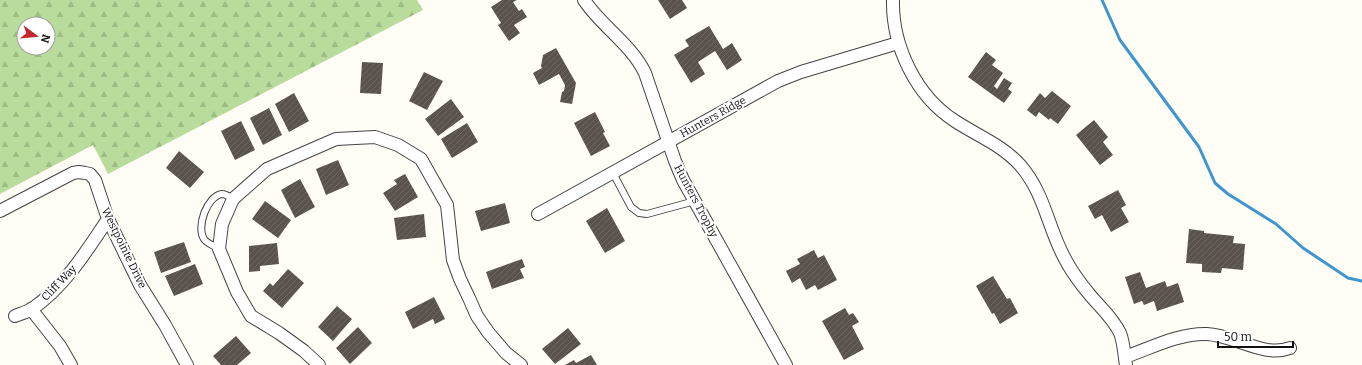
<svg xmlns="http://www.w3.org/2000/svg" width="1362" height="365" viewBox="0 0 1362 365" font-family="Bitter,serif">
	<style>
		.forest { fill: url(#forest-firs); fill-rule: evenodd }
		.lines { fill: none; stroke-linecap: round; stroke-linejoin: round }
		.stream { stroke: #3f96cf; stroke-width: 3 }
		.building { fill: url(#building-hatch) }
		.lane-casing { stroke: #444; stroke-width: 8 }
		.street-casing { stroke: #444; stroke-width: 14 }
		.lane { stroke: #fff; stroke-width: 6 }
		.street { stroke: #fff; stroke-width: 12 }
		.labels { text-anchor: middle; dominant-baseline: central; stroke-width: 4; stroke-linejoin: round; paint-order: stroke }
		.street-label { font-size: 11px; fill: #111; stroke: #fff }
	</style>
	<defs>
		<pattern id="forest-firs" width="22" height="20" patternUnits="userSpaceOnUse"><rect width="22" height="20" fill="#b9dc9c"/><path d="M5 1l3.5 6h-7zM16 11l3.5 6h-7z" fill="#9ebc85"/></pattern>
		<pattern id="building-hatch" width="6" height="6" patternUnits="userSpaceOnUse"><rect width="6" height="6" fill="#5a524d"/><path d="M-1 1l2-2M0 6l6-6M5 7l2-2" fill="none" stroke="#6d6662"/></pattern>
	</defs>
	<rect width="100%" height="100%" fill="#fffdf5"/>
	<path class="forest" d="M0,0h417l6,10 -315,164 -15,-29 -93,49zM24,24h24v24h-24z"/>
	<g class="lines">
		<path class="stream" d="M1102,0l18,40 79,107 16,36 13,11 48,30 27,24 45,30 14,3"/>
	</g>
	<g class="building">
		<path d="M502,0h15l-4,2 6,9 3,-2 5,8 -13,8 6,8 -11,8 -11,-16 3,-2 -10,-16z"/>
		<path d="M658,0h24l5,8 -17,11z"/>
		<path d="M709,26l14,23 9,-6 10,17 -15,10 -12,-19 -17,11 7,12 -14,9 -17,-28 15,-9 -4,-6z"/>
		<path d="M556,48l20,35 -4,21 -12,-2 2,-10 2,-1 1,-6 -6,-11 -20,11 -6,-12 9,-5 -1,-2 2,-11z"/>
		<path d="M986,52l10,8 -4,5 11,8 -9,13 3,3 7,-11 8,5 -4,6 4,3 -8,11 -36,-26z"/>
		<path d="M362,62l21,1 -2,31 -21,-1z"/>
		<path d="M424,72l19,9 -16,29 -18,-9z"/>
		<path d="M1052,91l19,15 -13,18 -8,-6 -1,2 -10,-8 -3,5 -9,-7 13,-17 5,5z"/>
		<path d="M294,93l15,28 -20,11 -14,-28z"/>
		<path d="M451,99l13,18 -26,19 -13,-17z"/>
		<path d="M269,108l13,27 -19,10 -13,-27z"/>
		<path d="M595,112l10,20 -2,1 7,13 -19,10 -17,-33z"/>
		<path d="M1094,120l14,17 -5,5 10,13 -13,10 -24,-30z"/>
		<path d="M241,121l14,29 -20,10 -14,-29z"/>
		<path d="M467,123l11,19 -26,16 -11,-19z"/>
		<path d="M179,151l25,21 -14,16 -24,-20z"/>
		<path d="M338,160l11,25 -23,10 -10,-26z"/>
		<path d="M405,174l13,23 -23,14 -12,-18 14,-9 -3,-4z"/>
		<path d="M300,179l15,28 -20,11 -14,-28z"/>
		<path d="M1118,190l8,15 -5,3 8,14 -18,10 -9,-17 -7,4 -7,-13z"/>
		<path d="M265,201l26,19 -13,18 -26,-19z"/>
		<path d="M505,203l5,20 -29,8 -6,-20z"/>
		<path d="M607,208l18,33 -20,12 -19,-32z"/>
		<path d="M424,214l2,23 -29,3 -3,-22z"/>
		<path d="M1189,229l15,2v2l30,3 -1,7 12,1 -2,26 -21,-2 -1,5 -19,-1v-8l-16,-1z"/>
		<path d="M184,242l7,20 -30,11 -7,-21z"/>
		<path d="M277,243l2,21 -19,2v5l-11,1v-26z"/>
		<path d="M814,250l4,8 6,-3 13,25 -19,10 -3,-5 -9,5 -6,-12 -8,5 -6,-12 14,-7 -3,-5z"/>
		<path d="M522,259l3,8 -5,2 4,9 -32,11 -6,-17z"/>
		<path d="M195,264l8,20 -29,12 -9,-20z"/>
		<path d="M288,269l16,14 -22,25 -19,-17 7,-8 3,3z"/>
		<path d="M1140,272l6,16 19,-7 2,6 11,-4 6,19 -27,9 -3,-10 -10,4 -2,-4 -8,3 -9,-27z"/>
		<path d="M993,276l14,23 3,-1 8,15 -18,11 -6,-11 -2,1 -16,-28z"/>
		<path d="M434,297l11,22 -10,5 -2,-5 -20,10 -8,-17z"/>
		<path d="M337,306l15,13 -19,22 -15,-14z"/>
		<path d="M845,308l4,7 4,-2 6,9 -7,4 12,23 -20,11 -22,-39z"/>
		<path d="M358,327l14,16 -22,21 -14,-16z"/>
		<path d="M568,328l13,16 -26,20 -13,-15z"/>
		<path d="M236,336l15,17 -14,12h-16l-8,-9z"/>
		<path d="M591,355l6,10h-32l9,-5 2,3z"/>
	</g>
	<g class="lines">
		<g class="lane-casing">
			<g id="lane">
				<path d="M613,173l18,34 8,6 8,1 48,-13"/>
				<path d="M219,249c-4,-3 -13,-6 -15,-10 -8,-12 3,-43 18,-45 4,0 8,3 11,5"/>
			</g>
		</g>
		<g class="street-casing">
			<g id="street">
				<path d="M584,0c18,27 47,44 61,73l30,88 8,19 103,185"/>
				<path d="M893,0c-1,46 23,96 62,121 23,15 47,24 65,44 25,29 27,60 44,92 7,14 16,26 26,38 10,12 23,23 30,38 4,10 4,21 6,32"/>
				<path d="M0,211l73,-38 6,-1 6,1 5,1 5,6 13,39 32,66 25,40 22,40"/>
				<path d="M538,214l240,-133 23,-9 97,-29"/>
				<path d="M31,309l29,37 11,19"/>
				<path d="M15,316c5,-2 12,-4 17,-7 33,-23 54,-57 76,-90"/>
				<path d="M1125,357c26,-9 54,-24 82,-23 27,1 57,24 83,14"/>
				<path d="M319,365l-15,-14 -25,-18 -28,-17 -14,-24 -18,-43 3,-25 11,-25 34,-30 69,-30 39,-2 23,8 23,14 26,46 6,55 7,19 9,19 8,18 11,16 18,21 15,12"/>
			</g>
		</g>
		<use href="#lane" class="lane"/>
		<use href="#street" class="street"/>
	</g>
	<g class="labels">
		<g class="street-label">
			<text transform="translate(713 117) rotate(-29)">Hunters Ridge</text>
			<text transform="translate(696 201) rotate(62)">Hunters Trophy</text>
			<text transform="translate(124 248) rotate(64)">Westpointe Drive</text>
			<text transform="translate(59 283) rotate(-46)">Cliff Way</text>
		</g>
	</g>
	<g transform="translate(36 36) rotate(106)"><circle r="19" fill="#ffffff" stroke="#a0a0a0"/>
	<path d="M0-3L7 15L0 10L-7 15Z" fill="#c4262e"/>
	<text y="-6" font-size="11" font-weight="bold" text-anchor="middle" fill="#111111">N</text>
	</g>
	<path d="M1218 341v6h75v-6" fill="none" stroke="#111111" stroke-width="2"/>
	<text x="1224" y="341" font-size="12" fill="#111111" stroke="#ffffff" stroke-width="3" paint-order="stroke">50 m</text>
</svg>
